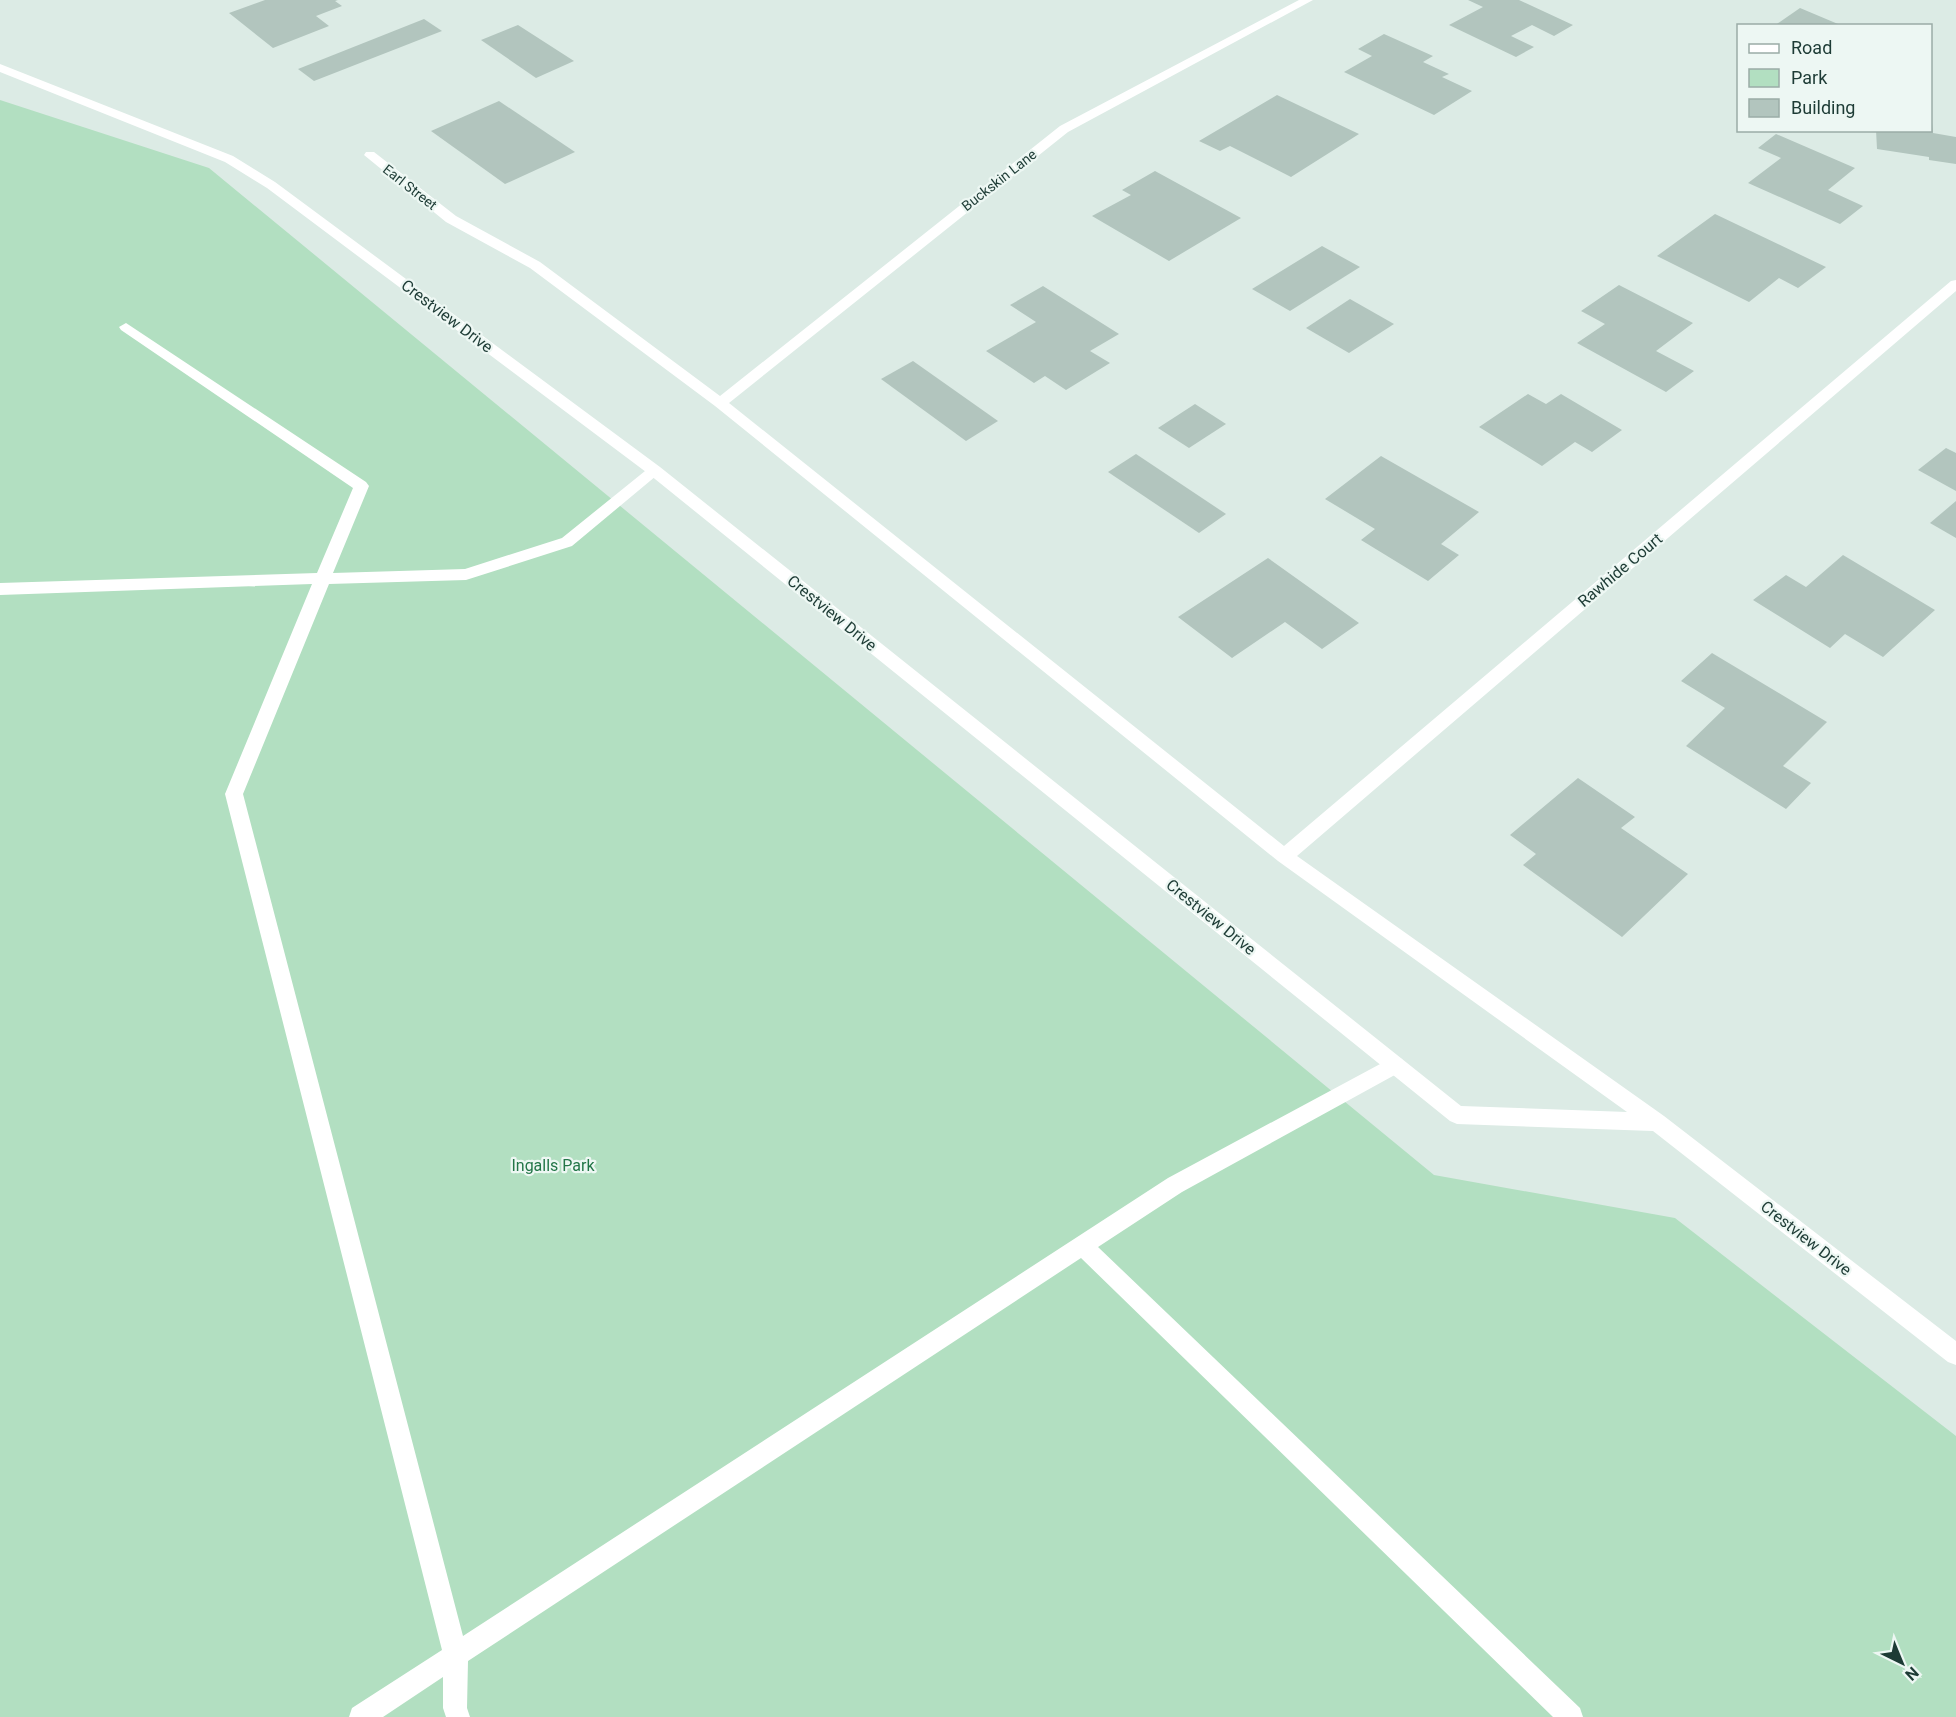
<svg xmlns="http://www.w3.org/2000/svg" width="1956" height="1717" viewBox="0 0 1956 1717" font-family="Roboto,sans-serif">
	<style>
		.green { fill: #b2dfc1 }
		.building { fill: #b2c5be }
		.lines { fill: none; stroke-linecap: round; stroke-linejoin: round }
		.lane { fill: #fff; fill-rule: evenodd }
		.street { fill: #fff; fill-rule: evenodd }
		.labels { text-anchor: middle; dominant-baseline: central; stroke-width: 4.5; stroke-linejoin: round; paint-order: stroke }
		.far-street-label { font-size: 14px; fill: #1d3b35; stroke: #edf7f3 }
		.street-label { font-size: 16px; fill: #1d3b35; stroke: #edf7f3 }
		.park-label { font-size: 16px; fill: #237648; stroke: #edf7f3 }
	</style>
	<rect width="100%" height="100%" fill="#dcebe5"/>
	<path class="green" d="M0,100l209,68 1225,1007 241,43 281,218v281h-1956z"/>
	<g class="building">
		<path d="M265,0h73l-3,1 7,5 -26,10 13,10 -56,22 -44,-35z"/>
		<path d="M1468,0h51l54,25 -19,11 -22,-11 -21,11 23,11 -18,10 -67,-32 34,-18z"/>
		<path d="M1800,8l38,16 -64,2z"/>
		<path d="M424,19l18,12 -128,50 -16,-12z"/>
		<path d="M518,25l56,36 -38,17 -55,-38z"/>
		<path d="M1384,34l49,22 -10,6 26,12 -7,3 30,14 -38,24 -90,-43 28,-16 -14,-7z"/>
		<path d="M1277,95l82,39 -68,43 -61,-31 -10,5 -21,-10z"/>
		<path d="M499,101l76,51 -70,32 -74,-53z"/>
		<path d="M1930,123h2l1,10 23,4v27l-27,-4v-3l-52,-8 -1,-19h54z"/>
		<path d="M1776,134l79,34 -27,22 35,16 -23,18 -92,-41 33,-25 -23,-10z"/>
		<path d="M1155,171l86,47 -72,43 -77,-45 39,-21 -9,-5z"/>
		<path d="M1715,214l111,53 -28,21 -19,-10 -30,24 -92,-46z"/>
		<path d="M1322,246l38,21 -70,44 -38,-22z"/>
		<path d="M1619,285l74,38 -37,28 38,20 -28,21 -89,-49 28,-19 -24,-13z"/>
		<path d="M1043,286l76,48 -29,17 20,12 -44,27 -21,-14 -11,7 -48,-32 50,-29 -26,-17z"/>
		<path d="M1350,299l44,25 -45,29 -43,-25z"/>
		<path d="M913,361l85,60 -32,20 -85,-62z"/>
		<path d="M1528,394l18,10 15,-10 61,36 -30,22 -17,-10 -33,24 -63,-39z"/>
		<path d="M1195,404l31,20 -37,24 -31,-20z"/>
		<path d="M1946,448l10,5v38l-38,-21z"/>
		<path d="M1136,454l90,60 -27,19 -91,-61z"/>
		<path d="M1381,456l98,56 -38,32 18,11 -31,26 -67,-41 14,-11 -50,-30z"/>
		<path d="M1956,501v37l-26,-15z"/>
		<path d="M1843,555l92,55 -52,47 -38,-23 -15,14 -77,-48 33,-25 20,12z"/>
		<path d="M1268,558l91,65 -37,26 -37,-27 -53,36 -54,-41z"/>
		<path d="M1712,653l115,69 -44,44 28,17 -25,26 -100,-63 39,-38 -44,-27z"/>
		<path d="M1578,778l57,39 -14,11 67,46 -66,63 -99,-72 13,-11 -26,-19z"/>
	</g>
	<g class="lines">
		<path class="lane" d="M126,323l240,159 3,4 -36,87 132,-4 97,-31 88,-71 5,-1 7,5 -90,75 -106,34 -137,4 -86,210 220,842 705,-458 227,-122 7,3 3,6 -3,6 -220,121 -84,55 482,461 3,9h-30l-472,-459 -613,403 -1,47 3,9h-24l-3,-9v-31l-60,40h-34l3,-9 90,-58 -217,-856 87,-210 -312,11v-12l317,-10 36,-85 -232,-158 -2,-3z"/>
		<path class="street" d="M1299,0h14l-245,132 -339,271 555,443 667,-565 5,-1v11l-659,565 367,260 292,225v24l-8,-3 -295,-231 -196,-7 -7,-3 -800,-646 -383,-287 -42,-26 -225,-90v-8l233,92 42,26 385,285 801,639 166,6 -349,-251 -563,-455 -185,-138 -84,-46 -82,-67 2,-3h8l82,64 84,46 180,134 340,-270z"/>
	</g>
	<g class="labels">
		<g class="far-street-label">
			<text transform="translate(999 180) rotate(-38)">Buckskin Lane</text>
			<text transform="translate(410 187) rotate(38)">Earl Street</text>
		</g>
		<g class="street-label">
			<text transform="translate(447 316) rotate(37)">Crestview Drive</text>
			<text transform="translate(1620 570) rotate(-40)">Rawhide Court</text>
			<text transform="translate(832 613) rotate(39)">Crestview Drive</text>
			<text transform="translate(1211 917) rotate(39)">Crestview Drive</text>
			<text transform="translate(1806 1238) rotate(38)">Crestview Drive</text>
		</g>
		<g class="park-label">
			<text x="553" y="1165">Ingalls Park</text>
		</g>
	</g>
	<rect x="1737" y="24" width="195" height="108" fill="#edf7f3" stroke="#9aaca7" stroke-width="1.5"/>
	<rect x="1749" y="44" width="30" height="9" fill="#ffffff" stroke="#9aaca7" stroke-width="1.5"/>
	<text x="1791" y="54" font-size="18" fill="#1d3b35">Road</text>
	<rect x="1749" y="69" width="30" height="18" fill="#b2dfc1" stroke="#9aaca7" stroke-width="1.5"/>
	<text x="1791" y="84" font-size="18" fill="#1d3b35">Park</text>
	<rect x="1749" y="99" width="30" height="18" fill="#b2c5be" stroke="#9aaca7" stroke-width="1.5"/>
	<text x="1791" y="114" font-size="18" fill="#1d3b35">Building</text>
	<g transform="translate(1902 1663) rotate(137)" stroke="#edf7f3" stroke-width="4.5" paint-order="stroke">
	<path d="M0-4.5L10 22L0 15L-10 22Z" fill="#1d3b35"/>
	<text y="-9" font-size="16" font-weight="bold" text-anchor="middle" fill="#1d3b35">N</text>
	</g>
</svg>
